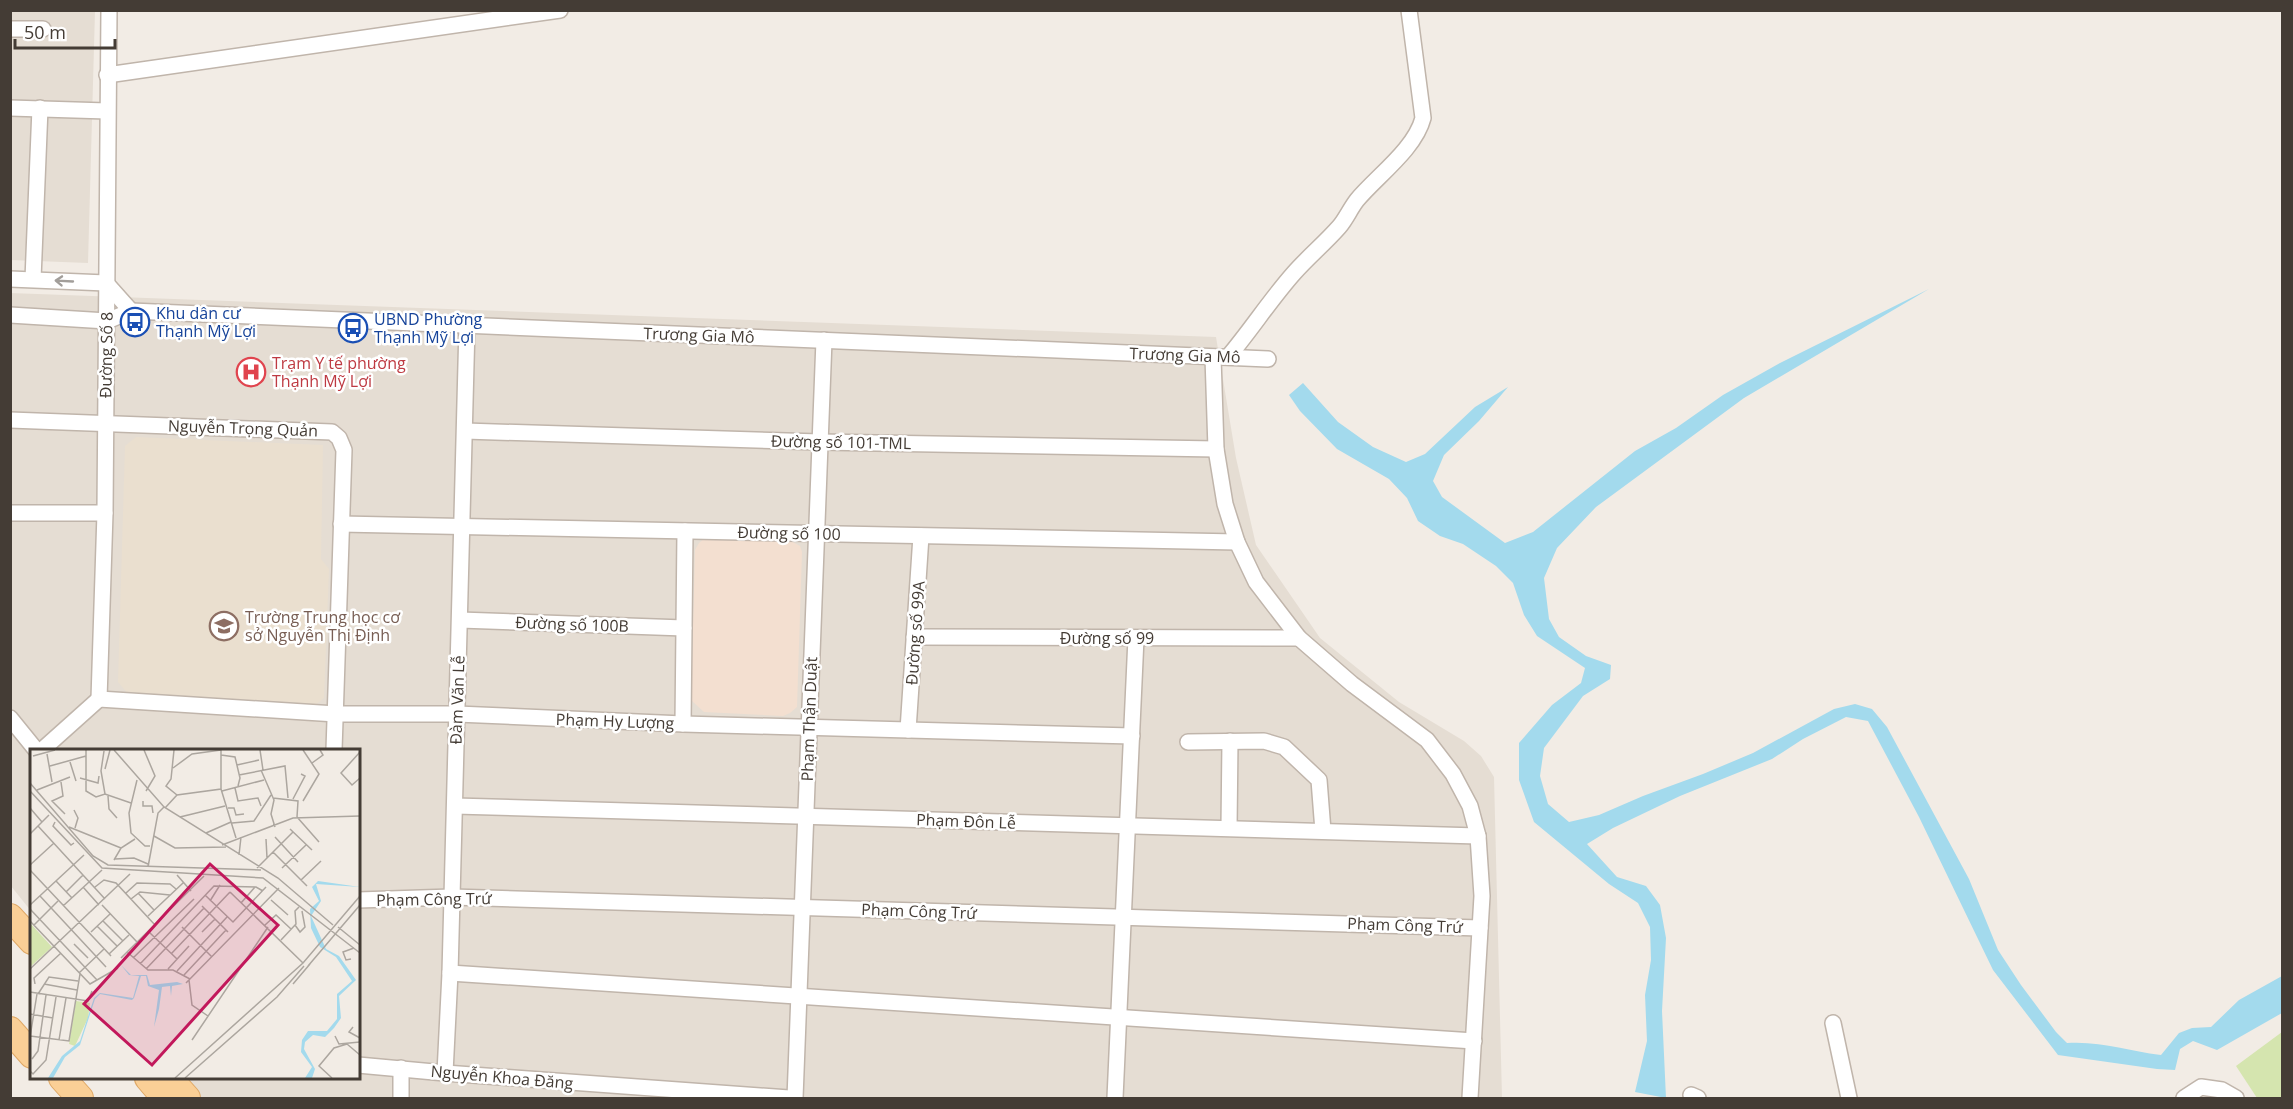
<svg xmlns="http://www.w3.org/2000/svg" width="2293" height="1109" viewBox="0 0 2293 1109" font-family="'Open Sans',sans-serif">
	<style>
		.residential { fill: #e5ddd3 }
		.commercial { fill: #f3dfd0 }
		.education { fill: #eadfcf }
		.green { fill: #d5e5af }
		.water { fill: #a3daed }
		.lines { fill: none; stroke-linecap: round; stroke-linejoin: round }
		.minor-casing { stroke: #c0b5ab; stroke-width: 18 }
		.primary-casing { stroke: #dfa866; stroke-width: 28 }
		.minor { stroke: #fff; stroke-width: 15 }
		.primary { stroke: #facf96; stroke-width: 26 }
		.oneway { stroke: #a29e9a }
		.labels { text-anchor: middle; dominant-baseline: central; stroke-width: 5; stroke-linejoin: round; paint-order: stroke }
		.transit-label { font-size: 16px; fill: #164399; stroke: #fff; text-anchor: start }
		.street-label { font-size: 16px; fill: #443c35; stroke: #fff }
		.health-label { font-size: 16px; fill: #be3a42; stroke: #fff; text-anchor: start }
		.education-label { font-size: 16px; fill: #785e54; stroke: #fff; text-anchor: start }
		.inset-road { fill: none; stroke: #aca69f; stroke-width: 1.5 }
		.view { fill: #c2185b; fill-opacity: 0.15; stroke: #c2185b; stroke-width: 3 }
		.inset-edge { fill: none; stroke: #443c35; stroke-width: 3 }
	</style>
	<rect width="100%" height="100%" fill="#f2ece5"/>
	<g class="residential">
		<path d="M11,11h84l-7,252 -77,-3z"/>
		<path d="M10,293l1206,44 20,121 20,87 64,93 79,64 65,39 17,15 13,21 8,321h-1309l-18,-20h183v-328h-326l-1,161 -20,-25z"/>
	</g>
	<path class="commercial" d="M705,538l82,1 13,7 2,6 -5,155 -7,6 -7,3 -79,-4 -13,-12 4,-150 4,-7z"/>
	<path class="education" d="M136,437l187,8 -2,114 8,10 -5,129 -11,9 -184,-12 -11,-13 7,-236z"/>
	<path class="green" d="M2282,1032v66h-25l-21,-32z"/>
	<path class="water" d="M1929,289l-185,109 -148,109 -39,41 -13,30 5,41 10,18 27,19 25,9 -1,14 -27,17 -39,52 -4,28 8,28 21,18 30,-7 44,-19 60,-22 50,-21 81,-44 21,-5 17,5 15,18 82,152 29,71 23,35 35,47 11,11c36,-2 60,8 94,12l18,-22 13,-5 19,-1 28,-27 43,-24v37l-65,37 -24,-9 -13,8 -5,21 -18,-1 -99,-14 -65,-85 -74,-153 -51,-96 -22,-4 -43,22 -31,20 -92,37 -67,32 -26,16 30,33 29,9 14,19 6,33 -4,73 4,87 -31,-6 12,-51 -2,-46 6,-35 -1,-33 -12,-24 -29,-19 -75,-62 -15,-42v-37l33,-38 29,-22 4,-15 -48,-32 -13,-21 -11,-32 -17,-17 -33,-22 -23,-8 -22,-15 -11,-23 -18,-19 -52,-30 -37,-38 -11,-16 14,-12 35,39 35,25 33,15 19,-8 50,-47 33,-20 -29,34 -35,34 -11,26 9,16 63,46 28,-11 102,-81 41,-23 47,-33 57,-32z"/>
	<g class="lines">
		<g class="minor-casing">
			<g id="minor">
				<path d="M10,29h33"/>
				<path d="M107,75l453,-65"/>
				<path d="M10,108l97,3"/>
				<path d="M10,279l96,4 25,28"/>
				<path d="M33,279l7,-171"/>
				<path d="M10,315l97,6 24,-10 1137,48"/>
				<path d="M1213,357l3,92 9,55 12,38 19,40 43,56 53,46 75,56 26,34 17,32 8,30 4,60 -12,202"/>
				<path d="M1228,357c23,-27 42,-57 66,-84 14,-16 31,-30 45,-46 7,-8 11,-18 18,-27 20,-24 58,-51 66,-82l-14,-108"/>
				<path d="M10,420l322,12 7,6 5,12 -10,300"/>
				<path d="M465,431l355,11 396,7"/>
				<path d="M10,513h95"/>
				<path d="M341,524l896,18"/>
				<path d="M460,620l224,8"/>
				<path d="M914,637l385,1"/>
				<path d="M99,699l237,15h121l226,10 449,12"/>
				<path d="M99,699l6,-186 4,-503"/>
				<path d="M10,718l26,32"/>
				<path d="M683,724l2,-193"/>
				<path d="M908,730l13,-194"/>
				<path d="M1188,742l76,-1 20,6 35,33 4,51"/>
				<path d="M42,750l57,-51"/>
				<path d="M455,806l1023,30"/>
				<path d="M1229,828l1,-87"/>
				<path d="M358,900l94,-3 1028,31"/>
				<path d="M450,973l1024,68"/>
				<path d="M1833,1023l16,75"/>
				<path d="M358,1065l87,8 344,25"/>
				<path d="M445,1073l5,-100 17,-647"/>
				<path d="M1691,1095l7,3"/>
				<path d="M401,1098v-30"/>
				<path d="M795,1098l29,-758"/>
				<path d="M1115,1098l21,-460"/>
				<path d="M2184,1098l17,-11 21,3 14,8"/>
			</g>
		</g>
		<g class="primary-casing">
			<g id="primary">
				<path d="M10,917l22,24"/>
				<path d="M10,1030l22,25"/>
				<path d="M62,1078l18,20"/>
				<path d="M148,1078l17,20"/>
				<path d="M169,1078l18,20"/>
			</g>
		</g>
		<use href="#minor" class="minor"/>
		<use href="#primary" class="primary"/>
	</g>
	<defs><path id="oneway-shaft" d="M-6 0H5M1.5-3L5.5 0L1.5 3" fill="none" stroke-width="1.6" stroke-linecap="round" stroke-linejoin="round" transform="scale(1.5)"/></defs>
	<use class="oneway" href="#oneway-shaft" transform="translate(64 281) rotate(-177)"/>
	<defs>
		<g id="bus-ring" transform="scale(1.5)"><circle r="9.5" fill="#fff" stroke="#1a4fb4" stroke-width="1.5"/><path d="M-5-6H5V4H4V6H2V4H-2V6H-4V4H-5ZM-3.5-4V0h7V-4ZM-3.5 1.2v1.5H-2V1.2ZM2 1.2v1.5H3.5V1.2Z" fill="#1a4fb4"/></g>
		<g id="hospital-ring" transform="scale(1.5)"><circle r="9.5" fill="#fff" stroke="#e0444e" stroke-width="1.5"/><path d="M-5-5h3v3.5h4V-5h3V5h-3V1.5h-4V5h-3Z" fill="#e0444e"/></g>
		<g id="school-ring" transform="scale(1.5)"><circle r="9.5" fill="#fff" stroke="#8d6e63" stroke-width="1.5"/><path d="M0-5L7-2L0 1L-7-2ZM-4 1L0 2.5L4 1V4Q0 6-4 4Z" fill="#8d6e63"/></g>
	</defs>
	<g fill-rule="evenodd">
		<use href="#bus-ring" x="135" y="322"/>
		<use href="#bus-ring" x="353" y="328"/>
		<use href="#hospital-ring" x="251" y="372"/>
		<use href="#school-ring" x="224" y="626"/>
	</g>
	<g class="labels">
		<g class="transit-label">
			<text x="156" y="313">Khu dân cư<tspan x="156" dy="18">Thạnh Mỹ Lợi</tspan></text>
			<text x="374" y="319">UBND Phường<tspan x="374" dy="18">Thạnh Mỹ Lợi</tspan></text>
		</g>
		<g class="street-label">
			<text transform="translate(699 335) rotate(2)">Trương Gia Mô</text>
			<text transform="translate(106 355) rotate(-89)">Đường Số 8</text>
			<text transform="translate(1185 355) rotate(2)">Trương Gia Mô</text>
			<text transform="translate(243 428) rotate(2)">Nguyễn Trọng Quản</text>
			<text transform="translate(841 442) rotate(1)">Đường số 101-TML</text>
			<text transform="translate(789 533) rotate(1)">Đường số 100</text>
			<text transform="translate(572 624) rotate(2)">Đường số 100B</text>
			<text transform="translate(915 633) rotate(-86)">Đường số 99A</text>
			<text x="1107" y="638">Đường số 99</text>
			<text transform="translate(457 700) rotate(-88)">Đàm Văn Lễ</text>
			<text transform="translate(809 719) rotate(-88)">Phạm Thận Duật</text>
			<text transform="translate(615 721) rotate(2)">Phạm Hy Lượng</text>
			<text transform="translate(966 821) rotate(2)">Phạm Đôn Lễ</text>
			<text transform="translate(434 899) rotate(-1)">Phạm Công Trứ</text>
			<text transform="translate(919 911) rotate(2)">Phạm Công Trứ</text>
			<text transform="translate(1405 925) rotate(2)">Phạm Công Trứ</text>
			<text transform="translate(502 1077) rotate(5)">Nguyễn Khoa Đăng</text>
		</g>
		<g class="health-label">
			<text x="272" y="363">Trạm Y tế phường<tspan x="272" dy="18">Thạnh Mỹ Lợi</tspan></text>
		</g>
		<g class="education-label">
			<text x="245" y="617">Trường Trung học cơ<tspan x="245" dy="18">sở Nguyễn Thị Định</tspan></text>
		</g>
	</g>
	<g transform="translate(30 749)">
		<rect width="330" height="330" fill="#f2ece5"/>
		<path d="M0,174l22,24 -22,20zM46,252l14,2 -2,15 -13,28 -6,-2z" fill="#d5e5af"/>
		<path d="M288,132l42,6 -44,-3 5,17 -10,15 15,33 13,7 17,24 -17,16 2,22 -7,10 -9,9 -12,-2 -8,7 -1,7 11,20 -3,9h-7l7,-11 -11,-15 1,-12 6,-9h19l10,-12v-25l15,-13 -16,-24 -16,-10 -9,-19 -1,-19 9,-8 -7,-14zM91,216l10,10h16l3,10 27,-3 6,2 -11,2 -1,10 -1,-10 -8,1 -3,22 -5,18 5,-37 -11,-4 -2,-10h-5l-7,22 -2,2 -32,-6 -5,5 -15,46 -15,12 -12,21h-5l14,-22 18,-15 14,-43 6,-5 33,5 6,-22 -10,-1z" fill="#a3daed"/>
		<path class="inset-road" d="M56,1v41l10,6 9,-3 26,9M84,1l50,57 114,71 55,47M114,1l11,26 -9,15M144,1l-3,29 -5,7 11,9M230,1l3,20M74,2l-3,20 4,23M330,3l-19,21 11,12 8,-7M17,5l5,28M191,6l14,2 5,21 -2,8M3,7l22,-6M40,13l6,19M282,14l11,-8 -3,-5M207,16l22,-5M20,17l36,-10M143,19l19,-14 29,-4M75,20l5,-19M231,21l13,30 -3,14 4,13M209,26l46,-9 3,32M50,29l18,5 1,-7M107,31l-8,33 2,20 14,13h5M31,33l2,14 -11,5 13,13M0,34l63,73 15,9 153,5M205,39l3,13 20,-3 3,8M191,40l15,49M7,41l33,-13M0,42l72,77 161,10 97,75M192,42l42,-11M78,47l1,13 8,9M243,49l25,3 -1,16M263,50l12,-23 -4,-2M113,52v5h9l1,7M273,52l16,-27 -16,-24M0,59l12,14M135,59l12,-13 44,-6v-39M198,59h6l2,7 8,-1M44,61l4,8 -3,10M150,68l45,-11M267,68l22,25M25,73l-2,4 18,19 3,-2M202,74l22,-2 17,-26M8,77l67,73M39,78l52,21M260,80l22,21M176,84l25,-11M0,85l19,-19M124,87l21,12 51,-1M245,88l23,25M236,90l1,19M192,96l71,-27 67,-2M243,103l34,34M209,106l2,-18M85,110l19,-1 14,6M84,111l7,-12 14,-9M0,116l24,-22M118,118l10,-54 6,-6M227,119l36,-36M252,119l24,-23M0,121l81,86M147,126l14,16M271,131l20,-19M26,132l16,17M53,138l16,18M65,138l9,-7 12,3 39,42M36,143l17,-17M200,143l73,71M96,144l11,-10 33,1 6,5M108,144l16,17M175,146l28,27 33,-35M10,147l66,71M101,150l9,-7 30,3M241,151l17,15M180,152l10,-16M211,154l14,-16M0,156l54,-50M72,156l35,37M33,157l39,-36M172,157l26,26M0,160l67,71M118,167l35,-33M0,172l60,63 28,-16M73,172l20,20M4,176l24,-24M235,176l11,-10 15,14M265,176l5,7 5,-5 -3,-16M67,177l20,20M152,178l30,30M308,178l22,18M61,183l19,-18M119,183l28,27M172,183l13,-13M251,191l15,-16 -1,-13 4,-4M44,195l14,14M97,203l21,18h25l17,9M79,205l20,-19M141,205l59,-62M91,209l83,-82M103,209l61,-59M321,210l-5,1 -3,-8 11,-4M110,215l74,-78 42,1 7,4M278,217l52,-61M0,220l100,-95M116,220l58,-61M138,220l21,-23M147,222l50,-54M49,224l25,-24M154,226l42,-45M159,231l3,25 16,11M156,234l93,-95M5,235l-1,-6 27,-25M14,235l33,6M263,235l17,-20M0,243l58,9 4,-10M8,245l11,-17 29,4M0,265l23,4M323,278l-4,5 11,6M0,287l39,5 11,-67M305,287l4,8 21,-2M0,288l7,-43M29,291l7,-42M162,291l76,-113M2,310l6,-8 8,-56M0,322l3,3 13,-14 10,-63M145,329l128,-115 57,-67M155,329l92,-81 27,-31M302,329l-13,-12 15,-18 13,-4 13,11"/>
		<path class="view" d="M180,115l68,61 -126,140 -68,-61z"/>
		<rect width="330" height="330" class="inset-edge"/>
	</g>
	<rect width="2293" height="1109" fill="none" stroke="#443c35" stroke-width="24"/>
	<path d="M15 39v9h100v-9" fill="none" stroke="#443c35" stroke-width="3"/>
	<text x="24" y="39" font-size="18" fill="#443c35" stroke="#ffffff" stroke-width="4.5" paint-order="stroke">50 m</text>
</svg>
